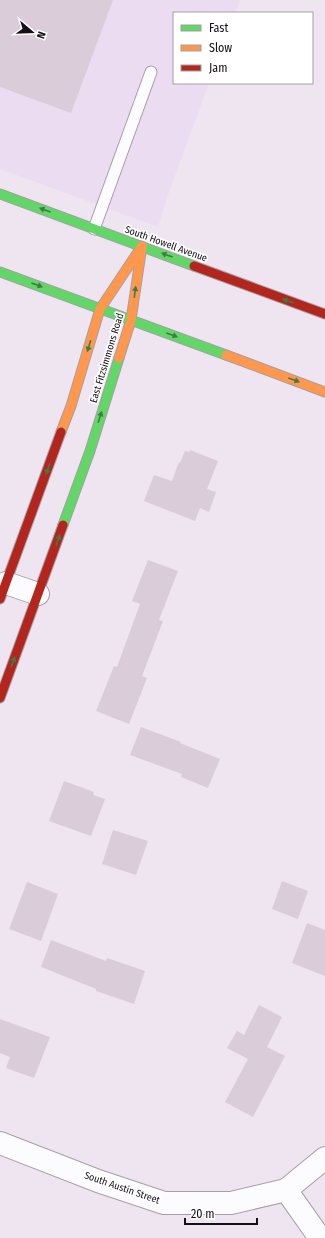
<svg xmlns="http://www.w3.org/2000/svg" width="325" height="1238" viewBox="0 0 325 1238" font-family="'Fira Sans Condensed',sans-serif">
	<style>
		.built { fill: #ecdcf2 }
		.building { fill: #dbccd9 }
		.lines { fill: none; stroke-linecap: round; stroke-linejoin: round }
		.lane-casing { stroke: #a69fa8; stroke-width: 13 }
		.street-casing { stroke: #a69fa8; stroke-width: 24 }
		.fast-casing { stroke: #a69fa8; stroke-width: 11 }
		.slow-casing { stroke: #a69fa8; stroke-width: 11 }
		.jam-casing { stroke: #a69fa8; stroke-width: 11 }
		.lane { stroke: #fcfbfd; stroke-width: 11 }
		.street { stroke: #fcfbfd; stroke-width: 22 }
		.fast { stroke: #63d668; stroke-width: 9 }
		.slow { stroke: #ff974d; stroke-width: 9 }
		.jam { stroke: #b3261e; stroke-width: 9 }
		.oneway { fill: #3f7c43 }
		.labels { text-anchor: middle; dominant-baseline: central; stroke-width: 3.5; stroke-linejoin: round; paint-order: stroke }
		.street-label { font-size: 10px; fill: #140e16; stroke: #fff }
	</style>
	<rect width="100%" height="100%" fill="#eee5f1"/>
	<path class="built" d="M0,0h240l-5,13h-61v70h35l-43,117 -8,27 -158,-58z"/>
	<g class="building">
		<path d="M0,0h113l-42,113 -71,-26z"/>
		<path d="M190,450l28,11 -11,28 9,3 -7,20 -9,-4 -5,13 -51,-20 10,-26 18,6 7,-19 1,1 5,-12 5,1z"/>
		<path d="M148,560l30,11 -19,49 4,1 -21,55 5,2 -18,46 -33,-13 18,-45 3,1 23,-63 -8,-3z"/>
		<path d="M141,727l40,15 -1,1 40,16 -12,29 -27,-11 1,-3 -52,-19z"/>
		<path d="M64,781l30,11 -1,3 12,4 -14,37 -42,-15z"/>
		<path d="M113,830l35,11 -12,34 -34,-11z"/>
		<path d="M282,881l26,10 -10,28 -26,-10z"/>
		<path d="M27,882l31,12 -17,47 -32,-12z"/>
		<path d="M307,923l18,7v46l-33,-13z"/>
		<path d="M51,940l55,21 1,-3 38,13 -11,33 -38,-13v-2l-55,-22z"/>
		<path d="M259,1005l23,12 -15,30 18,9 -32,61 -28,-15 23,-43 -21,-11 10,-17 7,4z"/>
		<path d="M0,1019l50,18 -16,41 -28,-10 4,-11 -10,-4z"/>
	</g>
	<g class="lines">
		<g class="lane-casing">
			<path id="lane" d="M94,229l57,-157"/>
		</g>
		<g class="street-casing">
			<g id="street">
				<path d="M6,583l32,11"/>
				<path d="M0,1143l98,38 66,22h67l55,-13 34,48"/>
				<path d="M286,1190l39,-32"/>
			</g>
		</g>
		<g class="fast-casing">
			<g id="fast">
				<path d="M0,194l194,72"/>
				<path d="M0,272l226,83"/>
				<path d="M63,525l27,-74 29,-93"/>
			</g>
		</g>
		<g class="slow-casing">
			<g id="slow">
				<path d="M226,355l99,37"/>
				<path d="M61,432l10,-26 29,-97 42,-63 -11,74 -12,38"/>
			</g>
		</g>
		<g class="jam-casing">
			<g id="jam">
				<path d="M194,266l131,48"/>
				<path d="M0,599l61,-167"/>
				<path d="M0,698l63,-173"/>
			</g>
		</g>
		<use href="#lane" class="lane"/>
		<use href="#street" class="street"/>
		<use href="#fast" class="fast"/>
		<use href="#slow" class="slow"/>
		<use href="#jam" class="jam"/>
	</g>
	<defs><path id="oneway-solid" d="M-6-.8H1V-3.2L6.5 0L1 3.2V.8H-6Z"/></defs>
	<g class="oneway">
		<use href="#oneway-solid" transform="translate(45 210) rotate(-160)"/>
		<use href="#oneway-solid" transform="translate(167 255) rotate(-160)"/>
		<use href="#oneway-solid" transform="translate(37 285) rotate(20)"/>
		<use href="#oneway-solid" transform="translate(135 292) rotate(-82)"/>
		<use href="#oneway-solid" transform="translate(288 301) rotate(-160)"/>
		<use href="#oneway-solid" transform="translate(172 335) rotate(20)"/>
		<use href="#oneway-solid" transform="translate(89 346) rotate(107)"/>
		<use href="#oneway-solid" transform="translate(294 380) rotate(20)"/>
		<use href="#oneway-solid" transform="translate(100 417) rotate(-72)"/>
		<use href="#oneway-solid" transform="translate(48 469) rotate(110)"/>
		<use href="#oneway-solid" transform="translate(58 540) rotate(-70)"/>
		<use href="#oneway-solid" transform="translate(13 662) rotate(-70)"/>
	</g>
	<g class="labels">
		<g class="street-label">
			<text transform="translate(166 244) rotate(20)">South Howell Avenue</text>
			<text transform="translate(107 358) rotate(-73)">East Fitzsimmons Road</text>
			<text transform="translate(122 1188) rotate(19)">South Austin Street</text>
		</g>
	</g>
	<rect x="173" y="12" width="140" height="72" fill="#ffffff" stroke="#a19fa2"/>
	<rect x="181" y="25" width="20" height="6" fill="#63d668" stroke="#a19fa2"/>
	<text x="209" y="32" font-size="12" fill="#140e16">Fast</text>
	<rect x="181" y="45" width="20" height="6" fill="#ff974d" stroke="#a19fa2"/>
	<text x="209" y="52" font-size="12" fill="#140e16">Slow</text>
	<rect x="181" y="65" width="20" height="6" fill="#b3261e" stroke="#a19fa2"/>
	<text x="209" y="72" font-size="12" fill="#140e16">Jam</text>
	<g transform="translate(32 32) rotate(109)" stroke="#ffffff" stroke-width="3" paint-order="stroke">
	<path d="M0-3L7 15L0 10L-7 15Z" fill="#140e16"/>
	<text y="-6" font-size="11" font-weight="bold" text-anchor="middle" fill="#140e16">N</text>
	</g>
	<path d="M185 1218v6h72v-6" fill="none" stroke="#140e16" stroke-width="2"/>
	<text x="191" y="1218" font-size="12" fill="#140e16" stroke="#ffffff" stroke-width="3" paint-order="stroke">20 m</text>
</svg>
